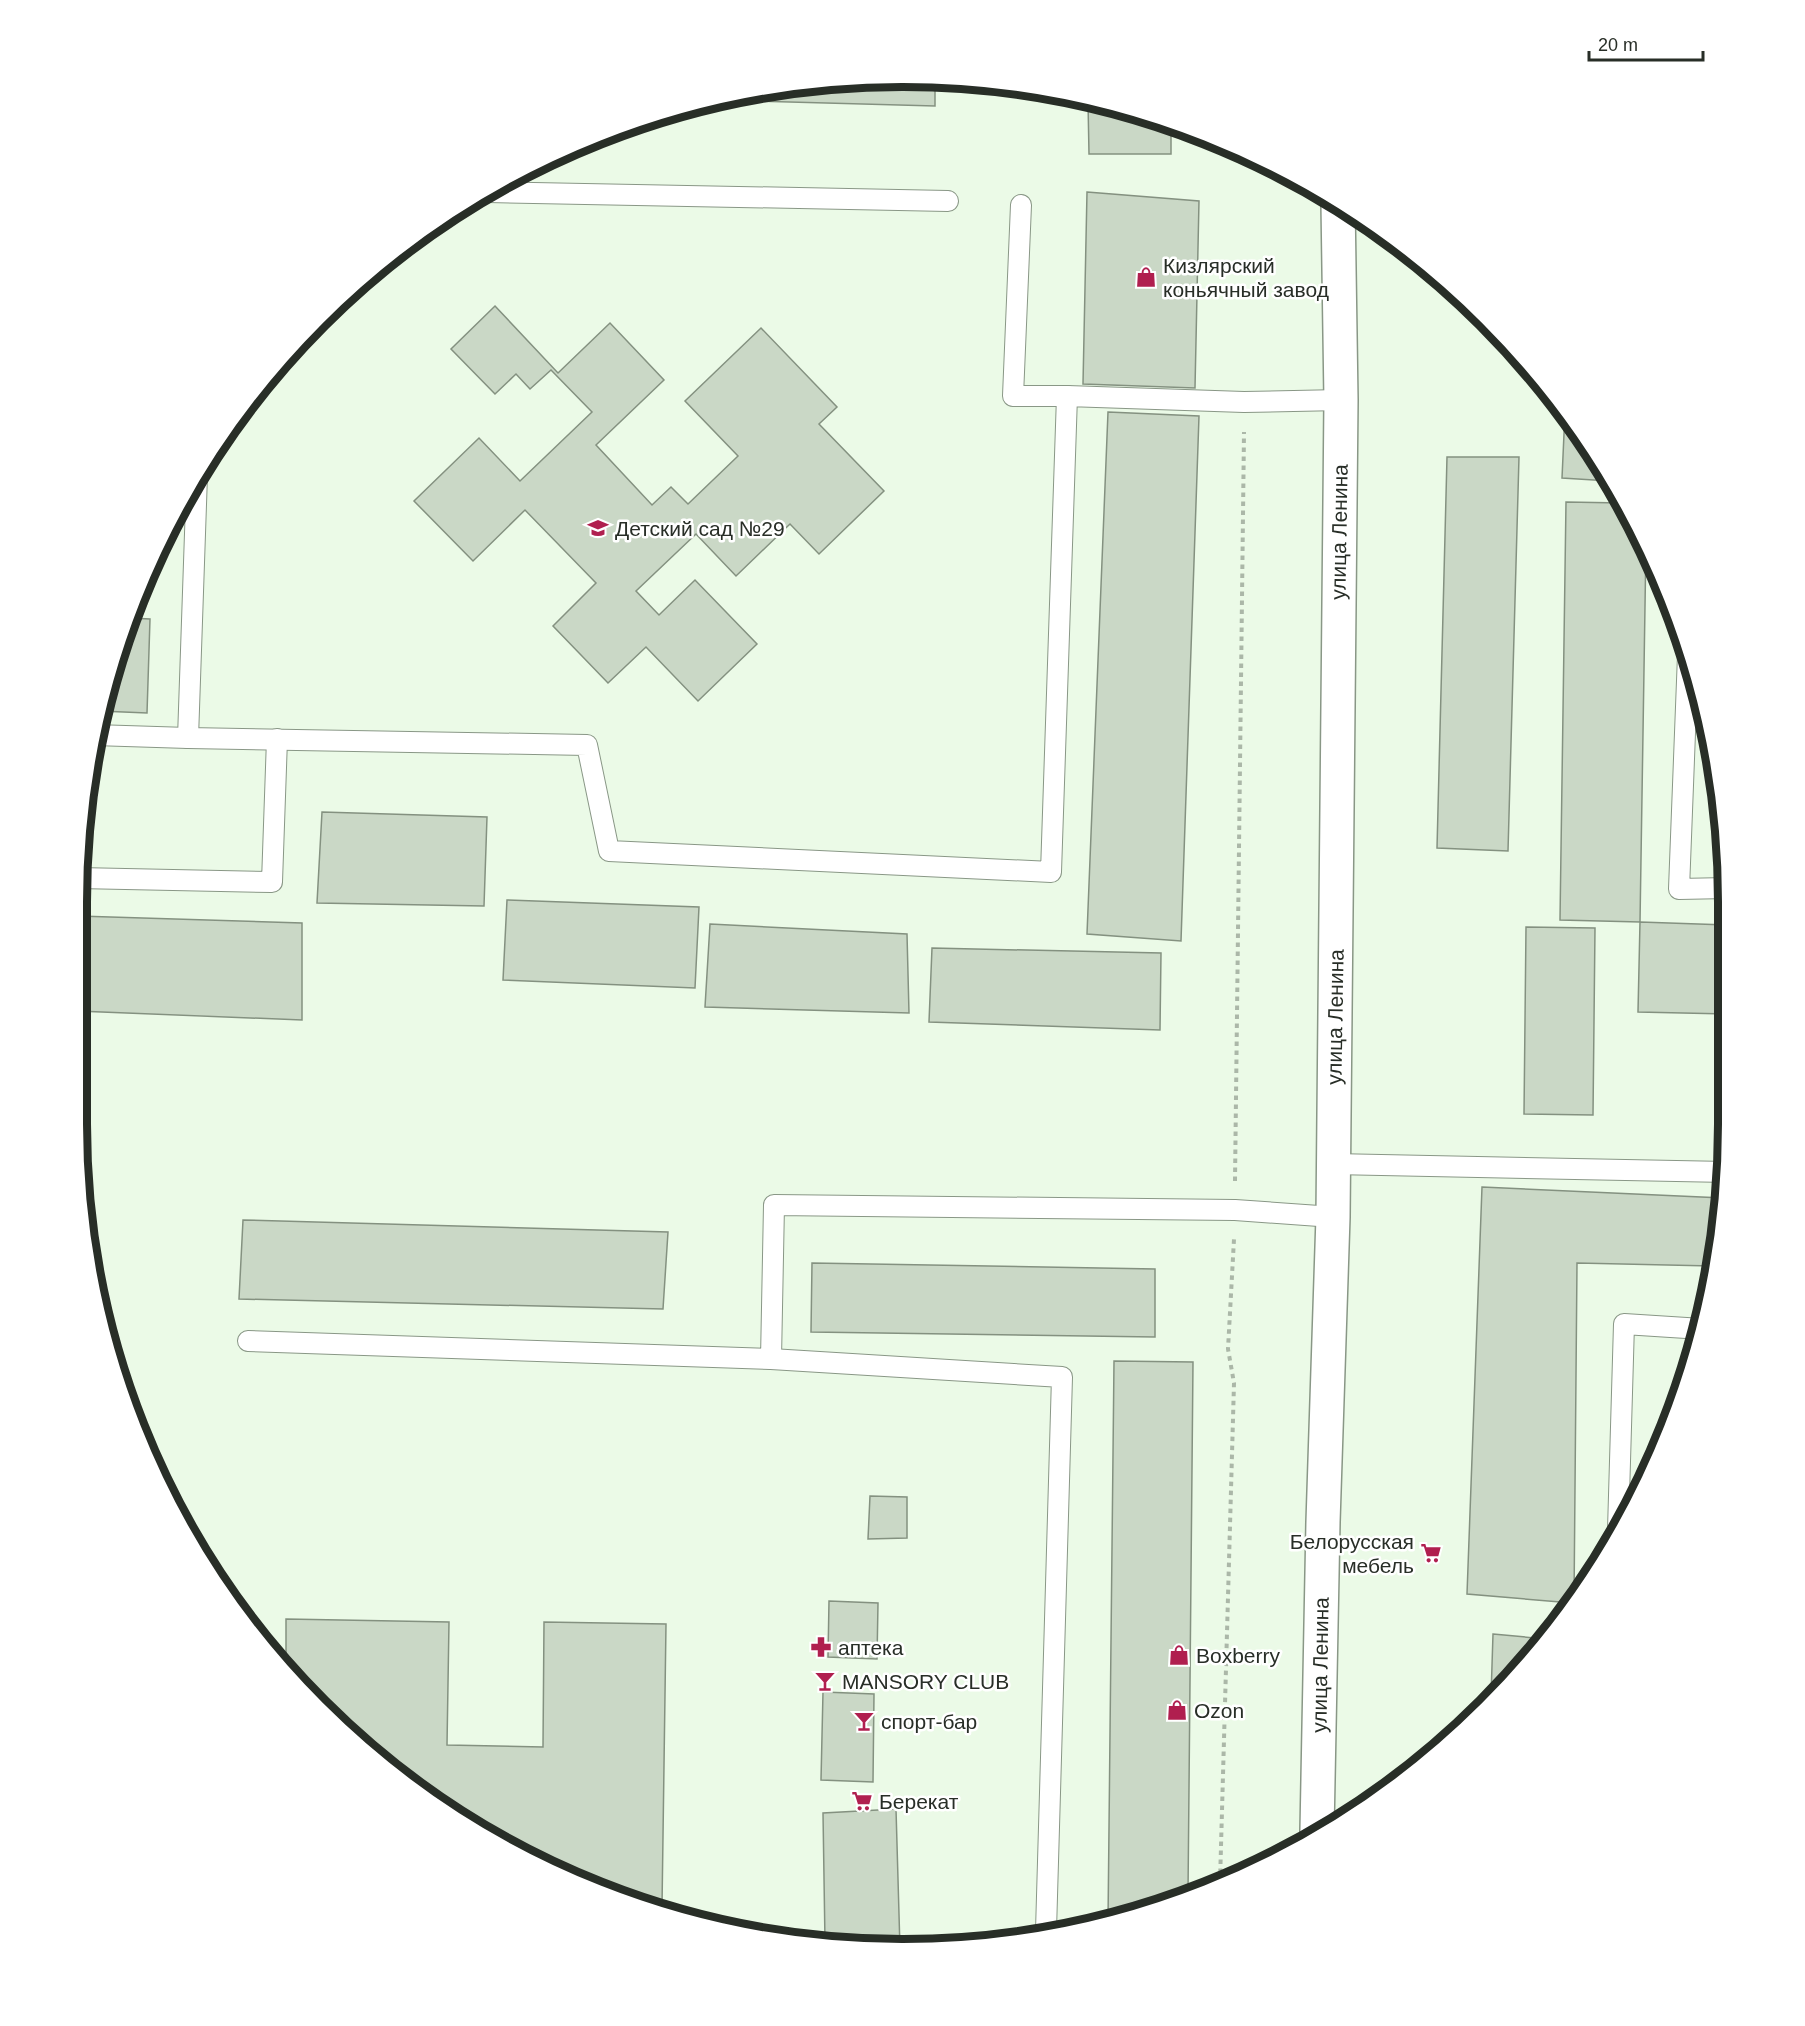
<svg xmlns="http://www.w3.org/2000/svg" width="1805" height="2026" viewBox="0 0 1805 2026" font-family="Helvetica,sans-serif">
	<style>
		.building { fill: #cad8c6; stroke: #849180; stroke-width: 1.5 }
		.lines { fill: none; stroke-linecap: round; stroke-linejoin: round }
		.service-casing { stroke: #899786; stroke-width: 22 }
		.tertiary-casing { stroke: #899786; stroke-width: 36 }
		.path { stroke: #abb7a8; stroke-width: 4; stroke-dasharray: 4.5 4.5; stroke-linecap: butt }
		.service { stroke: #fff; stroke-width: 20 }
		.tertiary { stroke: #fff; stroke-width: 33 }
		.labels { text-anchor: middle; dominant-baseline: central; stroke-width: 5; stroke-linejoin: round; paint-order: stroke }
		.poi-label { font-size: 21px; fill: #282e27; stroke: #fff; text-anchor: start }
		.street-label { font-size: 21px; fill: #282e27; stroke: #fff }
		.rim { fill: none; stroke: #282e27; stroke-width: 8 }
	</style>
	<rect width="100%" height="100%" fill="#ebfae7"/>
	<g class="building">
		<path d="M849,78l86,3v25l-220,-6z"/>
		<path d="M1088,102l83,20v32h-82z"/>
		<path d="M1087,192l112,9 -4,187 -112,-4z"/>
		<path d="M495,306l63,67 52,-50 54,57 -68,65 56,60 19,-18 17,17 50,-48 -53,-55 76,-73 76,79 -18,17 65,67 -65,63 -29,-30 -54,52 -40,-42 -60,57 23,24 36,-35 62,64 -59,57 -52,-54 -38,36 -55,-57 43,-43 -71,-73 -52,51 -59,-60 65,-63 41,43 72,-69 -41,-42 -21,19 -14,-15 -21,20 -44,-45z"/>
		<path d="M1108,412l91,4 -18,525 -94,-7z"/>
		<path d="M1565,412l44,69 -47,-3z"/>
		<path d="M1447,457h72l-11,394 -71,-3z"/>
		<path d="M1566,502l56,1 24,40 -6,379 -80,-2z"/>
		<path d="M129,618l21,1 -3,94 -47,-2 20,-74z"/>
		<path d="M322,812l165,5 -3,89 -167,-3z"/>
		<path d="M507,900l192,7 -4,81 -192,-8z"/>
		<path d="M78,916l224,7v97l-225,-9z"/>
		<path d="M1640,922l87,3v89l-89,-2z"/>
		<path d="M710,924l197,10 2,79 -204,-6z"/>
		<path d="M1526,927l69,1 -2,187 -69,-1z"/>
		<path d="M932,948l229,5 -1,77 -231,-8z"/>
		<path d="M1482,1187l241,11 -11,68 -135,-3 -3,338 -2,2 -105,-9z"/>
		<path d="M243,1220l425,12 -5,77 -424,-10z"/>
		<path d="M812,1263l343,6v68l-344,-5z"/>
		<path d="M1114,1361l79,1 -5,532 -72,27 -8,1z"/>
		<path d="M870,1496l37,1v41l-39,1z"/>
		<path d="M829,1601l49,2 -1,56 -49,-2z"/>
		<path d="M286,1619l163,3 -2,123 96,2 1,-125 122,2 -4,283 -125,-43 -138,-85 -113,-114z"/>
		<path d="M1493,1634l53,5 -55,58z"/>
		<path d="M823,1692l51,2 -1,88 -52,-2z"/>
		<path d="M896,1809l4,140 -75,-7 -2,-129z"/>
	</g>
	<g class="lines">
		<g class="service-casing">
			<g id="service">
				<path d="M488,192l460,9"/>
				<path d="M1021,205l-8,191h54"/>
				<path d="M197,475l-9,263 399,7 22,106 442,21 16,-476 177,6 97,-2"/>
				<path d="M1688,655l-9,234 48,-1"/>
				<path d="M94,735l94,3"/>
				<path d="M78,878l194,4 5,-143"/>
				<path d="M1333,1164l394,8"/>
				<path d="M248,1341l523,18 3,-154 461,5 98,7"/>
				<path d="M771,1359l291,18 -16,554"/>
				<path d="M1618,1530l6,-206 78,5"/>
			</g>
		</g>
		<g class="tertiary-casing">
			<path id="tertiary" d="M1317,1831l6,-309 10,-305 8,-817 -3,-197"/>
		</g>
		<g class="path">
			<path d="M1235,1181l9,-749"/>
			<path d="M1220,1882l14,-499 -6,-34 6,-110"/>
		</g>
		<use href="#service" class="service"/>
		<use href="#tertiary" class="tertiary"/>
	</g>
	<defs>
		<g id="shop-bare" transform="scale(1.62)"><path d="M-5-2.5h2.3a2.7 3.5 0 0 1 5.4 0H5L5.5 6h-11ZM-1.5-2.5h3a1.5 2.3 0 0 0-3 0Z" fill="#b01f4f" stroke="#fff" stroke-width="2.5" paint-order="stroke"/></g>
		<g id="school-bare" transform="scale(1.62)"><path d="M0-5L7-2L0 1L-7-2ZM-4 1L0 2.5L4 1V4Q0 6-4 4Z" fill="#b01f4f" stroke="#fff" stroke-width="2.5" paint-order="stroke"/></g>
		<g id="supermarket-bare" transform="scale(1.62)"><path d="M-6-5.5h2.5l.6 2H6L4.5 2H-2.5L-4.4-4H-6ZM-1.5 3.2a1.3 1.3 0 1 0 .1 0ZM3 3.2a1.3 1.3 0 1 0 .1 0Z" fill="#b01f4f" stroke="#fff" stroke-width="2.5" paint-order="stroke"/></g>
		<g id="pharmacy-bare" transform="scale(1.62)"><path d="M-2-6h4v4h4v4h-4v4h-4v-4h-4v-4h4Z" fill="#b01f4f" stroke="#fff" stroke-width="2.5" paint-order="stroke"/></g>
		<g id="bar-bare" transform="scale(1.62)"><path d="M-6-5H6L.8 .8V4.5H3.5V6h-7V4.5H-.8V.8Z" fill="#b01f4f" stroke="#fff" stroke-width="2.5" paint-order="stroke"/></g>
	</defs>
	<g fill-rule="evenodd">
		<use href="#shop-bare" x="1146" y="277"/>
		<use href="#school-bare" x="598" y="528"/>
		<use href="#supermarket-bare" x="1431" y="1553"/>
		<use href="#pharmacy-bare" x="821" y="1647"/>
		<use href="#shop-bare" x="1179" y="1655"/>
		<use href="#bar-bare" x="825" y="1681"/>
		<use href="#shop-bare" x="1177" y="1710"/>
		<use href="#bar-bare" x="864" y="1721"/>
		<use href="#supermarket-bare" x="862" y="1801"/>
	</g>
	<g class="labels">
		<g class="poi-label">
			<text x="1163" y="265">Кизлярский<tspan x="1163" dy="24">коньячный завод</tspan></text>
			<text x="615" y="528">Детский сад №29</text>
			<text x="1414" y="1541" text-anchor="end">Белорусская<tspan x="1414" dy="24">мебель</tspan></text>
			<text x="838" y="1647">аптека</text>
			<text x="1196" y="1655">Boxberry</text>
			<text x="842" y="1681">MANSORY CLUB</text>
			<text x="1194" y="1710">Ozon</text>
			<text x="881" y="1721">спорт-бар</text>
			<text x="879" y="1801">Берекат</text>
		</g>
		<g class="street-label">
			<text transform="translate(1339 532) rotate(-89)">улица Ленина</text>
			<text transform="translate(1335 1017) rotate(-89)">улица Ленина</text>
			<text transform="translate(1320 1665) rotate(-89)">улица Ленина</text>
		</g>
	</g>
	<path d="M0 0H1805V2026H0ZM902 87H903A815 815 0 0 1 1718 902V1124A815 815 0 0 1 903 1939H902A815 815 0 0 1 87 1124V902A815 815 0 0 1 902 87Z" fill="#fff" fill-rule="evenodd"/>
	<path class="rim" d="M902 87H903A815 815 0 0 1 1718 902V1124A815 815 0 0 1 903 1939H902A815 815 0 0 1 87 1124V902A815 815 0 0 1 902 87Z"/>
	<path d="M1589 51v9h114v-9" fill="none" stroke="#282e27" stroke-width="3"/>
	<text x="1598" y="51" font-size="18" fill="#282e27" stroke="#ffffff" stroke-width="4.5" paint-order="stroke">20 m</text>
</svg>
